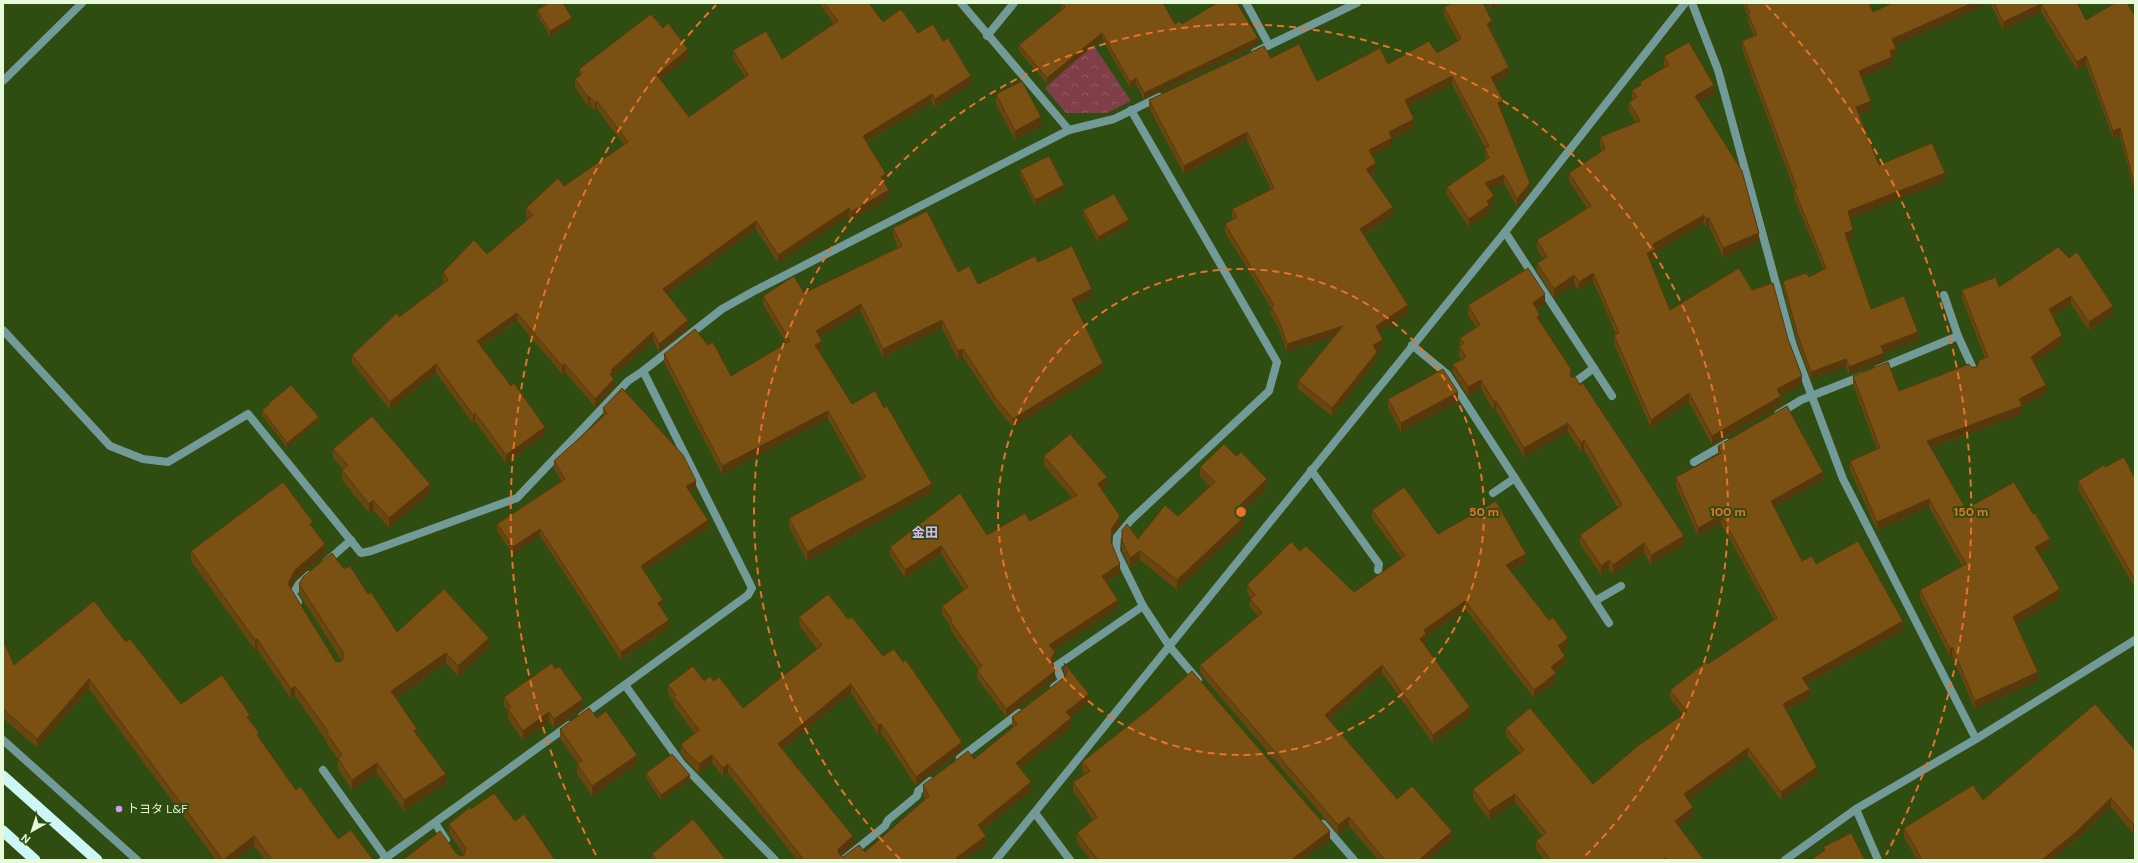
<svg xmlns="http://www.w3.org/2000/svg" width="2138" height="863" viewBox="0 0 2138 863" font-family="'DM Sans','Noto Sans JP',sans-serif">
	<style>
		.park { fill: url(#park-crowns) }
		.lines { fill: none; stroke-linecap: round; stroke-linejoin: round }
		.service { stroke: #729a98; stroke-width: 8 }
		.minor { stroke: #729a98; stroke-width: 8 }
		.trunk { stroke: #ccf7f5; stroke-width: 11 }
		.wall { fill: #69460f }
		.shaded-wall { fill: #55390d }
		.building { fill: #7a5112; stroke: #55390d }
		.ring { fill: none; stroke: #e8712b; stroke-width: 2; stroke-dasharray: 7 5 }
		.poi-dot { fill: #d69bfa; stroke: #2f4d11; stroke-width: 1.5 }
		.labels { text-anchor: middle; dominant-baseline: central; stroke-width: 4; stroke-linejoin: round; paint-order: stroke }
		.poi-label { font-size: 12px; fill: #e7fada; stroke: #2f4d11; text-anchor: start }
		.neighbourhood-label { font-size: 13px; font-weight: bold; fill: #deb5f7; stroke: #2f4d11 }
		.centre { fill: #e8712b; stroke: #2f4d11; stroke-width: 2 }
		.ring-label { font-size: 12px; text-anchor: middle; font-weight: bold; fill: #e8712b; stroke: #2f4d11; stroke-width: 4; stroke-linejoin: round; paint-order: stroke }
	</style>
	<defs>
		<pattern id="park-crowns" width="20" height="18" patternUnits="userSpaceOnUse"><rect width="20" height="18" fill="#7f3e48"/><path d="M2 6a3 3 0 1 1 6 0M12 15a3 3 0 1 1 6 0" fill="none" stroke="#915b62"/></pattern>
	</defs>
	<rect width="100%" height="100%" fill="#2f4d11"/>
	<path class="park" d="M1086,34l45,67 -24,12h-41l-21,-25 28,-25z"/>
	<g class="lines">
		<g class="service">
			<path d="M1246,3l23,42"/>
			<path d="M987,36l27,-33"/>
			<path d="M1131,110l146,252 -8,29 -138,129 -14,17 -1,14 27,55 27,41 28,33"/>
			<path d="M1505,232l107,164"/>
			<path d="M1958,336l16,35"/>
			<path d="M1878,369l80,-33 -14,-41"/>
			<path d="M1575,382l19,-14"/>
			<path d="M1778,414l23,-14 61,-24"/>
			<path d="M1694,462l33,-19"/>
			<path d="M1311,470l68,94 -1,6"/>
			<path d="M1493,493l22,-15"/>
			<path d="M326,562l25,-22"/>
			<path d="M1595,601l26,-15"/>
			<path d="M298,602l-5,-8 6,-10 10,-9"/>
			<path d="M1054,687l8,-6 -6,-15 87,-60"/>
			<path d="M960,758l59,-45"/>
			<path d="M323,770l63,88"/>
			<path d="M435,823l11,17"/>
			<path d="M1323,824l31,36"/>
			<path d="M843,860l42,-34 3,-6 29,-24 1,-5 12,-10"/>
		</g>
		<g class="minor">
			<path d="M961,3l108,127"/>
			<path d="M1692,3l26,67 75,276 50,133 133,260"/>
			<path d="M1255,52l102,-49"/>
			<path d="M3,81l79,-78"/>
			<path d="M3,330l107,116 33,13 25,3 80,-48 113,139 10,-2 146,-53 111,-117 15,-10"/>
			<path d="M1412,345l35,29 162,249"/>
			<path d="M625,685l57,79 93,96"/>
			<path d="M582,716l166,-121 4,-7 -109,-217 79,-62 32,-18 315,-161 45,-11 45,-22"/>
			<path d="M3,740l134,120"/>
			<path d="M1856,809l22,51"/>
			<path d="M1035,813l35,47"/>
			<path d="M383,860l186,-135"/>
			<path d="M996,860l509,-628 180,-229"/>
			<path d="M1785,860l71,-51 120,-70 159,-99"/>
		</g>
		<g class="trunk">
			<path d="M3,776l94,84"/>
			<path d="M3,831l32,29"/>
		</g>
	</g>
	<g class="wall">
		<path d="M819,3h50l14,19 60,19 28,43 -36,23 -3,-5 -65,40 19,41h-1l4,15 -38,22 -2,-4 -71,47 -22,-34 -89,65 21,35 -29,23 -6,-11 -40,35 1,11 -19,20 -30,-35 -3,2 -45,-53 -36,26 64,88 -39,28 -31,-41 -2,1 -37,-50 -46,37 -38,-47v-8l47,-38 45,-34 -1,-3v-8l44,-18 41,-35 -2,-3v-8l38,-22 60,-41 -27,-36 -2,2 -5,-6 -2,1 -13,-19v-8l4,-3v-7l84,-41 25,29 -28,23 29,37 56,-40 -12,-19v-8l49,9 52,-35z"/>
		<path d="M1061,3h87l27,21h7l76,20 -114,55 -8,-15 -6,4 -28,-49 -55,45 -28,-33v-6l43,-36 -1,-1z"/>
		<path d="M1488,3h18l-15,7z"/>
		<path d="M1743,3h126l4,9 117,-9 -96,42 2,12 -4,1v6l-31,14 10,31 -12,5 20,51 66,16 -95,37 3,20 -6,2 24,69 47,31 -34,13v7l-35,14 -3,-7 -35,12 -13,-35 -15,-56v-7l26,-4 15,-7 -30,-73v-8l-52,-140v-8l12,-5 -6,-14v-5z"/>
		<path d="M1990,3h87l9,17 49,-4v174h-1l-14,-54 -7,2 -27,-74 -9,6 -36,-58 -38,18z"/>
		<path d="M1444,7l48,22 -2,1 19,45 -15,8 9,25 -3,2 30,81 -13,16 -13,-24 -15,6 5,15 -5,4v5l-20,14 -22,-32v-8l39,-27 -1,-4v-8l-33,-64 -44,22 6,21 -22,12v7l-20,10 4,16 -6,3 23,40 -29,20 44,78 -29,19 4,16 -7,3 1,9 -45,56 -34,-27v-8l36,-44 -47,15 -8,-23 -8,-14v-7l-46,-76v-8l8,-5 -1,-2v-8l39,-20 -24,-49 -63,34 -35,-66v-8l122,-42 46,23 71,-17 49,-11 21,-12 -14,-26z"/>
		<path d="M537,10l35,12 -22,14 -13,-21z"/>
		<path d="M1664,56l50,38 -15,8 60,139 -36,16 -14,-31 -3,2 -2,-5 -49,29v7l-5,2 20,49 82,-20 36,49 14,45 -21,12v9l-69,40 -23,-43 -38,26 -37,-84v-9l2,-1 -23,-53 -14,9 -5,-6 -20,14 -17,-27v-8l6,-4 -6,-10v-9l50,-32 -18,-27v-8l33,-22 -2,-5v-9l36,-15 -7,-11v-9l4,-2 -1,-1v-9l8,-4v-4l25,-15 -1,-2z"/>
		<path d="M996,94l45,32 -26,14 -19,-36z"/>
		<path d="M1020,170l44,20 -29,15 -15,-30z"/>
		<path d="M1083,210l46,15 -31,17 -15,-27z"/>
		<path d="M893,228l65,44 20,12 60,-22 54,35 -17,8 28,66 -90,56 -17,-20 -33,-50 -5,3 -16,-32 -59,29 -22,-45 -42,25 3,12 -3,2 33,53 80,88 -125,69 -18,-34v-9l73,-39 -34,-60 -106,55 -58,-112v-8l67,22 55,-33 -23,-39v-8l41,-3 94,-45 -5,-12z"/>
		<path d="M2058,247l55,67 -24,17 -18,-27 -18,12 9,27 -28,20 12,31 -24,12v8l-91,34 35,61 84,38 -11,6 21,45 -44,26 22,57 -63,28 -23,-53 -2,1 -30,-59v-8l42,-24 -33,-59 -52,23 -27,-60v-9l27,-12 -24,-64v-9l46,15 72,-24h6l8,-9 -23,-60v-8l37,-3z"/>
		<path d="M1545,304l-8,6 3,12 31,54 113,169 -33,19 -7,-11 -31,21 -4,-5 -8,6 -21,-31v-9l38,-27 -34,-58 -3,2 -13,-20 -44,25 -28,-47 -2,1 -13,-22 -13,7 -15,-23v-9l8,-5 -2,-3 1,-18 16,-11 -8,-12v-10z"/>
		<path d="M1388,399l70,3 -57,30 -13,-24z"/>
		<path d="M268,404l51,17 -32,27 -25,-33v-5l6,-4z"/>
		<path d="M603,408l93,80 -7,3 19,37 -64,43 19,37 -2,1 8,19 -48,32 -81,-124 -27,18 -16,-23v-7l65,-42 -8,-13v-8l49,-45z"/>
		<path d="M1718,446l105,34 -49,27 28,54 14,3 87,66 -97,54 4,14 -23,12 30,65 -36,25 -33,-44 -60,44 5,16 -14,11 25,33h-159l-9,-11v-8l6,-5 -27,-34 -26,18 -16,-22v-9l47,-36 -14,-17v-8l87,56 90,-69 -13,-17v-8l104,-70 -53,-97 -23,13 -22,-50v-9l42,-22z"/>
		<path d="M333,449l97,44 -41,35 -16,-18 -4,3 -27,-33v-10l1,-1 -10,-11z"/>
		<path d="M1044,456l63,29 -6,4 19,35 -8,12 -1,8 9,29 -14,9 12,26 -64,42 1,10 -2,3 2,16 -49,38 -29,-39v-8l1,-1 -28,-40v-4l-8,-11v-8l22,-16 -23,-36 -36,24 -15,-23v-8l97,-12 43,-14 42,-23 -28,-33z"/>
		<path d="M1200,467l67,21 -26,26 3,12 -67,64 -37,-30 -10,7 -8,-17v-9l16,-2 40,-23 32,-29 -10,-11z"/>
		<path d="M2135,479v109l-57,-99v-8z"/>
		<path d="M1372,510l66,24 88,28 -16,9 58,75 -6,5 3,13 -10,8 1,9 -22,17 -69,-89 -39,28v5l-2,2 46,72 -37,27 -51,-70 -53,47 68,79 55,40 -24,21h-50l-29,-34 -11,8 -138,-161v-8l58,-49 -8,-9v-8l1,-1 -4,-5v-8l53,-34 54,41 47,-34 -29,-40z"/>
		<path d="M313,527l12,28 -30,25 -5,9 46,73 6,-1 -43,-67v-10l45,-15 24,25 29,38 92,16 -31,28 -12,-13 -50,35 50,86 -42,27 -27,-38 -25,17 -14,-21v-10l-12,-17v-2l-31,-44 -4,3 -34,-50 -2,1 -64,-89v-10z"/>
		<path d="M799,617l49,2 35,37 79,94 -46,36 -35,-53 -3,1 -27,-41 -68,56 70,96 -12,10 2,2 22,-5 60,-53 -2,-5v-9l51,-26 39,-32 -1,-1v-9l54,-41 -2,-5v-8l25,40 -18,14v10l-51,41 11,23 -49,40 4,14 -21,15h-168l-69,-87 -5,4 -11,-14 -13,10 -13,-13 -5,-7v-9l14,-10 -21,-28v-5l-6,-7v-9l36,-4h10l29,27 74,-59 -18,-24z"/>
		<path d="M3,640l11,25 112,-23 55,62 69,16 9,18 37,52 42,49 35,21h-108l-11,-14 -19,14h-19l-127,-171 -52,59 -34,-30z"/>
		<path d="M555,669l28,39 -29,21 -5,-8 -26,19 -15,-21v-8l-4,-5v-9z"/>
		<path d="M597,718l40,46 -45,32 -15,-22v-10h1l-18,-26v-9z"/>
		<path d="M2135,750v82l-2,1 -22,-26 -35,33 -24,20h-135l-13,-23v-9l79,-28z"/>
		<path d="M1082,762l248,78 -27,20h-212l-14,-17v-10l16,-13 -20,-29v-9l12,-8 -3,-3z"/>
		<path d="M646,773l44,7 -29,20 -15,-22z"/>
		<path d="M471,809l44,12 40,39h-152l54,-6 4,2 3,-1 -15,-22v-9z"/>
		<path d="M652,854l74,6h-74z"/>
	</g>
	<g class="shaded-wall">
		<path d="M1491,3h15l-15,7z"/>
		<path d="M1972,3h18l-98,44v-8z"/>
		<path d="M2041,4v8l-38,18v-8z"/>
		<path d="M572,18v4l-22,14v-5z"/>
		<path d="M1492,21v8l-5,3v-8z"/>
		<path d="M1102,33v6l-55,45v-6z"/>
		<path d="M1258,38v6l-114,55v-6z"/>
		<path d="M688,49v8l-31,26v-8z"/>
		<path d="M1896,49v8l-4,1v6l-33,15v-8l31,-20z"/>
		<path d="M2086,56v8l-9,6v-8z"/>
		<path d="M1509,67v8l-18,10v-8z"/>
		<path d="M971,76v8l-36,23v-8z"/>
		<path d="M1452,76v8l-47,24v-8z"/>
		<path d="M1136,78v6l-6,4v-6z"/>
		<path d="M1714,85v9l-19,11v-9z"/>
		<path d="M932,94v8l-69,42v-8z"/>
		<path d="M588,97h2v8l-2,1z"/>
		<path d="M1503,100v8l-5,3v-8z"/>
		<path d="M597,101v8l-2,2v-8z"/>
		<path d="M1871,101v8l-15,6v-8z"/>
		<path d="M1041,117v9l-26,14v-9z"/>
		<path d="M1414,119v8l-22,12v7l-23,12v-8l20,-18z"/>
		<path d="M2120,128v8l-7,2v-7z"/>
		<path d="M1247,132v8l-63,34v-8z"/>
		<path d="M1376,163v9l-10,5v-8z"/>
		<path d="M1945,173v8l-97,38v-8z"/>
		<path d="M886,174v9l-5,2v-8z"/>
		<path d="M1504,175v8l-19,8v-8z"/>
		<path d="M2135,182v8h-1v-7z"/>
		<path d="M1530,183v8l-13,16v-8z"/>
		<path d="M1064,185v5l-29,15v-5z"/>
		<path d="M889,190v8l-38,22v-8z"/>
		<path d="M1494,196v8l-5,4v5l-20,14v-8l18,-18z"/>
		<path d="M1393,207v8l-33,22v-8z"/>
		<path d="M849,208v8l-71,47v-8z"/>
		<path d="M1704,215v8l-49,29v7l-8,3v-9l6,-9z"/>
		<path d="M1709,218v8l-3,2v-9z"/>
		<path d="M1129,220v5l-31,17v-5z"/>
		<path d="M756,221v8l-93,68v-8z"/>
		<path d="M1853,230v8l-8,2v-7z"/>
		<path d="M1759,233v8l-36,16v-9z"/>
		<path d="M1593,273v8l-14,9v-8z"/>
		<path d="M1574,275v9l-20,14v-9z"/>
		<path d="M1092,289v8l-20,10v-8z"/>
		<path d="M1545,294v10l-12,8v-9z"/>
		<path d="M2071,296v8l-22,14v-9z"/>
		<path d="M861,304v8l-45,27v-8z"/>
		<path d="M1408,305v8l-32,21v-8z"/>
		<path d="M2113,306v8l-24,17v-9z"/>
		<path d="M517,313v8l-40,28v-8z"/>
		<path d="M1540,315v9l-3,-7z"/>
		<path d="M688,320v9l-29,23v-8z"/>
		<path d="M942,320v8l-59,29v-8z"/>
		<path d="M1343,326v8l-56,18v-8z"/>
		<path d="M653,332v9l-40,35v4l-3,-6 1,-4z"/>
		<path d="M1918,332v8l-34,13v7l-35,14v-7l32,-21z"/>
		<path d="M2062,335v8l-31,23v-9z"/>
		<path d="M1383,340v8l-10,5v-8z"/>
		<path d="M822,341v8l-7,4v-8z"/>
		<path d="M963,349v8l-5,3v-9z"/>
		<path d="M1377,352v8l-45,56v-8z"/>
		<path d="M1846,359v8l-35,12v-7z"/>
		<path d="M1103,363v8l-90,56v-8z"/>
		<path d="M436,364v9l-46,37v-8z"/>
		<path d="M565,364v8l-3,2v-8z"/>
		<path d="M1802,376v8l-25,14v-9z"/>
		<path d="M614,379v8l-19,20v-8z"/>
		<path d="M1481,380v9l-13,7v-9z"/>
		<path d="M2046,385v9l-24,12v8l-95,35v-8l92,-42z"/>
		<path d="M1458,392v10l-57,30v-9z"/>
		<path d="M1689,393v9l-38,26v-8z"/>
		<path d="M1781,396v9l-69,40v-9z"/>
		<path d="M1496,401v9l-2,1v-9z"/>
		<path d="M828,411v8l-106,55v-8z"/>
		<path d="M475,413v9l-2,1v-8z"/>
		<path d="M319,417v4l-32,27v-5z"/>
		<path d="M1568,423v9l-44,25v-9z"/>
		<path d="M545,427v8l-39,28v-8z"/>
		<path d="M1584,440v10l-3,2v-9z"/>
		<path d="M1823,472v8l-52,29v-8z"/>
		<path d="M1107,477v8l-9,8v-9z"/>
		<path d="M1267,479v9l-31,30v-9z"/>
		<path d="M696,481v7l-10,5v-7z"/>
		<path d="M430,484v9l-41,35v-10z"/>
		<path d="M932,484v8l-125,69v-9z"/>
		<path d="M1929,499v8l-52,23v-8z"/>
		<path d="M373,500v10l-4,3v-9z"/>
		<path d="M1721,515v8l-23,13v-8z"/>
		<path d="M1120,516v8l-8,12 -1,15 1,-23z"/>
		<path d="M1244,517v9l-67,64v-10z"/>
		<path d="M708,520v8l-67,45v-7z"/>
		<path d="M540,529v7l-27,18v-7z"/>
		<path d="M1684,536v9l-33,19v-9z"/>
		<path d="M2050,539v8l-15,9v-9z"/>
		<path d="M1644,543v10l-31,21v-9z"/>
		<path d="M325,544v11l-30,25 -7,14v-10l7,-14z"/>
		<path d="M941,546v8l-36,24v-8z"/>
		<path d="M1140,551v9l-10,7v-9z"/>
		<path d="M1526,554v8l-20,11v-8z"/>
		<path d="M1609,560v9l-8,6v-9z"/>
		<path d="M1120,564v9l-18,11v-8z"/>
		<path d="M2060,589v9l-47,28v-9z"/>
		<path d="M663,600v8l-5,3v-8z"/>
		<path d="M1118,600v8l-69,45v-8z"/>
		<path d="M1465,601v8l-39,28v5l-6,5v-8l4,-9z"/>
		<path d="M669,620v8l-48,32v-8z"/>
		<path d="M1903,621v9l-101,56v-8z"/>
		<path d="M489,638v10l-31,28v-10z"/>
		<path d="M1568,638v8l-10,8v-8z"/>
		<path d="M257,639v10l-2,1v-10z"/>
		<path d="M1952,647v9l-2,1v-8z"/>
		<path d="M1055,652v8l-4,6v-8z"/>
		<path d="M446,653v10l-55,38v-10z"/>
		<path d="M1565,656v8l-14,11v-8z"/>
		<path d="M1382,665v8l-57,50v-8z"/>
		<path d="M1055,671v8l-49,38v-8z"/>
		<path d="M2038,672v9l-63,28v-8z"/>
		<path d="M1556,673v8l-22,17v-8z"/>
		<path d="M89,679v10l-52,59v-9z"/>
		<path d="M851,684v9l-73,60v-9z"/>
		<path d="M295,686v10l-4,3v-10z"/>
		<path d="M1810,689v9l-27,14v-8z"/>
		<path d="M1089,694v9l-23,18v-9z"/>
		<path d="M583,699v9l-29,21v-10z"/>
		<path d="M1470,707v9l-37,27v-8z"/>
		<path d="M549,712v9l-26,19v-9z"/>
		<path d="M250,715v9l-3,-7z"/>
		<path d="M1071,718v9l-55,45v-9z"/>
		<path d="M881,724v9l-3,1v-9z"/>
		<path d="M417,729v10l-3,-8z"/>
		<path d="M962,742v8l-46,36v-9z"/>
		<path d="M1748,748v8l-64,47v-9z"/>
		<path d="M637,755v9l-45,32v-10z"/>
		<path d="M712,755v8l-13,10v-9z"/>
		<path d="M377,763v10l-25,17v-10z"/>
		<path d="M728,764v9l-5,4v-9z"/>
		<path d="M1817,767v8l-36,25v-8z"/>
		<path d="M446,774v10l-42,27v-11z"/>
		<path d="M690,775v5l-29,20v-5z"/>
		<path d="M1031,782v9l-53,43v-9z"/>
		<path d="M1515,794v8l-26,18v-9z"/>
		<path d="M2111,798v9l-35,33 -24,20h-10z"/>
		<path d="M1693,807v9l-18,14v-9z"/>
		<path d="M1349,817v9l-11,8v-9z"/>
		<path d="M2135,823v9l-2,1v-9z"/>
		<path d="M1330,831v9l-27,20h-12z"/>
		<path d="M1452,831v8l-24,21h-9z"/>
		<path d="M254,836v10l-19,14h-12z"/>
		<path d="M853,836v9l-15,13v-9z"/>
		<path d="M986,836v9l-21,15h-9v-2z"/>
	</g>
	<g class="building">
		<path d="M549,3h14l9,15 -22,13 -13,-21z"/>
		<path d="M824,3h45l14,19 18,-13 17,24 15,-9 10,17 5,-3 23,38 -36,23 -3,-5 -69,42 23,38 -5,3 8,13 -38,22 -2,-4 -71,47 -22,-34 -93,68 25,31 -29,24 -6,-12 -42,38 2,2 -3,2 4,5 -19,20 -30,-35 -3,2 -45,-53 -40,28 34,45 3,-3 31,44 -39,28 -31,-42 -2,2 -37,-51 -46,38 -38,-47 45,-42 2,4 49,-37 -5,-8 31,-32 13,14 46,-39 -7,-7 32,-30 6,8 64,-44 -31,-41 -2,2 -5,-6h-2l-13,-18 7,-5 -3,-5 72,-55 12,14 5,-5 20,26 -31,26 32,42 59,-42 -15,-25 33,-19 16,28 56,-38z"/>
		<path d="M1062,3h101l12,21 5,-3 2,3 35,-21h20l21,35 -114,55 -8,-15 -6,4 -28,-49 -55,45 -28,-33 46,-38z"/>
		<path d="M1452,3h31l9,18 -5,3 22,43 -18,10 12,23 -5,3 32,80 -13,16 -13,-24 -19,8 9,13 -7,5 2,4 -20,14 -22,-32 42,-29 -4,-10 4,-2 -37,-70 -47,24 9,19 -25,13 3,6 -23,12 7,13 -10,6 27,38 -33,22 48,76 -32,21 7,14 -10,5 4,7 -45,56 -34,-27 45,-55 -56,18 -8,-23 -8,-14 3,-1 -49,-82 12,-7 -5,-8 42,-21 -27,-56 -63,34 -35,-66 115,-54 7,12 28,-14 18,37 63,-33 8,16 41,-23 8,12 24,-14 -17,-32z"/>
		<path d="M1746,3h123l4,9 19,-9h80l-80,36 4,10 -6,2 2,6 -33,14 12,30 -15,6 23,58 53,-22 13,30 -97,38 5,19 -8,3 26,76 33,-13 14,36 -37,14 3,7 -35,14 -3,-8 -35,13 -13,-36 -15,-55 23,-8 3,4 17,-9 -32,-79 3,-1 -55,-147 15,-6 -9,-21 2,-1z"/>
		<path d="M1994,3h83l9,17 29,-17h12l8,13v166l-1,1 -14,-55 -7,3 -27,-75 -9,6 -36,-58 -38,18z"/>
		<path d="M1689,42l25,43 -19,11 47,75 17,62 -36,15 -14,-30 -3,1 -2,-4 -51,29 2,6 -8,3 23,57 69,-42 13,22 21,-7 15,56 14,37 -25,13 4,7 -69,40 -23,-43 -38,27 -37,-85 5,-2 -26,-60 -14,9 -5,-7 -20,14 -17,-26 10,-6 -10,-17 54,-34 -22,-33 36,-24 -5,-12 40,-16 -11,-19 8,-5 -5,-7 9,-5 -1,-3 29,-17 -5,-9z"/>
		<path d="M1022,81l19,36 -26,14 -19,-37z"/>
		<path d="M1049,156l15,29 -29,15 -15,-30z"/>
		<path d="M1114,194l15,26 -31,17 -15,-27z"/>
		<path d="M927,211l31,61 11,-6 9,18 57,-28 3,6 34,-16 20,43 -20,10 31,64 -90,56 -17,-20 -33,-50 -5,2 -16,-31 -59,29 -22,-45 -45,27 6,10 -7,4 37,59 23,-13 9,17 3,-2 45,78 -125,68 -18,-34 77,-41 -38,-66 -106,55 -58,-112 31,-25 13,16 5,-3 18,34 59,-35 -27,-45 31,-20 10,17 98,-47 -9,-18z"/>
		<path d="M2058,247l11,11 8,-6 36,54 -24,16 -18,-26 -22,13 13,26 -31,22 15,28 -27,14 3,7 -95,35 39,68 48,-27 19,32 2,-1 15,26 -15,8 25,42 -47,28 25,55 -63,29 -23,-54 -2,2 -30,-59 46,-26 -37,-65 -52,23 -27,-61 30,-13 -27,-72 35,-14 11,29 70,-27 2,3h6l2,-7 9,-3 -26,-67 34,-13 3,10z"/>
		<path d="M1528,268l17,26 -12,9 7,12 -3,2 34,52 -1,7 6,2 4,7 3,-2 101,153 -33,19 -7,-12 -31,22 -4,-5 -8,6 -21,-31 42,-30 -38,-65 -3,3 -13,-20 -44,25 -28,-47 -2,1 -13,-22 -13,7 -15,-23 13,-7 -7,-11 5,-3 -4,-5 20,-13 -12,-20z"/>
		<path d="M1443,369l15,23 -57,31 -13,-24z"/>
		<path d="M291,385l28,32 -32,26 -25,-33 7,-5 -1,-1z"/>
		<path d="M622,388l61,67 13,26 -10,5 22,34 -67,46 22,34 -5,3 11,17 -48,32 -81,-123 -27,18 -16,-23 68,-45 -11,-18 53,-48 -4,-5z"/>
		<path d="M1787,406l36,66 -52,29 31,60 10,-5 4,8 42,-23 45,80 -101,57 8,11 -27,15 34,63 -36,25 -33,-44 -64,46 9,13 -18,14 29,39h-37l-2,-2 -2,2h-112l-15,-19 10,-8 -31,-39 -26,17 -16,-22 51,-39 -18,-22 24,-20 63,76 46,-39 48,-33 -17,-22 36,-28 2,2 69,-46 -56,-103 -23,13 -22,-51 45,-24 -3,-7z"/>
		<path d="M372,416l58,68 -41,34 -16,-18 -4,4 -27,-34 6,-5 -15,-16z"/>
		<path d="M1070,434l37,43 -9,7 22,32 -8,12 -1,14 9,22 -18,12 16,24 -69,45 6,7 -4,6 4,13 -49,38 -29,-39 5,-4 -32,-45 2,-1 -10,-14 26,-19 -27,-41 -36,24 -15,-23 70,-54 27,42 38,-22 5,8 47,-26 -33,-39z"/>
		<path d="M1224,444l12,12 5,-4 26,27 -31,30 8,8 -67,63 -37,-29 -10,7 -8,-17v-11l5,-6 11,15 27,-34 13,11 37,-34 -15,-15z"/>
		<path d="M2124,457l11,22v101l-57,-99 26,-16 1,2z"/>
		<path d="M283,482l30,40 -3,2 15,20 -30,26 -7,14 48,78 6,-1 2,-7 -45,-70 4,-7 29,-24 12,16 6,-3 18,28 3,-2 26,40 47,-43 45,49 -31,28 -12,-13 -55,38 26,38 -3,2 32,43 -42,26 -27,-37 -25,17 -14,-22 4,-3 -16,-23 2,-1 -33,-45 -4,3 -34,-50 -2,1 -64,-89z"/>
		<path d="M1404,487l34,47 58,-33 30,53 -20,11 43,55 4,-3 15,21 -10,8 7,10 -14,11 5,6 -22,17 -69,-89 -41,29 2,4 -6,5 50,68 -37,28 -51,-70 -57,50 72,84 15,-13 40,45 -33,29h-34l-36,-43 -11,8 -138,-160 62,-52 -12,-14 5,-4 -8,-10 44,-43 9,9 6,-5 48,46 51,-36 -33,-46z"/>
		<path d="M828,594l20,25 4,-2 31,39 11,-7 9,13 3,-2 56,82 -46,35 -35,-53 -3,1 -27,-41 -73,60 75,92 -15,13 1,5 4,3 16,-12 6,7 64,-56 -6,-11 45,-34 6,8 43,-35 -5,-7 54,-41 1,-5 -3,-8 25,31 -23,18 5,6 -55,45 15,19 -53,43 8,11 -30,22 2,2h-154l-76,-96 -5,4 -11,-13 -13,9 -13,-12 -5,-8 18,-14 -25,-33 2,-2 -8,-10 25,-19 11,15 6,-5 4,5 5,-4 24,31 79,-63 -23,-28z"/>
		<path d="M94,601l32,41 4,-3 51,65 41,-29 28,40 -3,2 12,16 -2,2 39,55 4,-4 38,53 13,-9 22,30h-101l-18,-24 -31,24 -134,-181 -52,60 -34,-30v-69l11,25z"/>
		<path d="M552,663l3,6 4,-3 24,33 -29,20 -5,-7 -26,19 -15,-22 3,-2 -7,-10z"/>
		<path d="M1192,671l138,160 -39,29h-193l-21,-27 20,-16 -24,-35 17,-11 -8,-9 67,-53z"/>
		<path d="M2095,704l40,46v73l-2,1 -22,-26 -35,34 -34,28h-120l-18,-32 69,-43 10,15z"/>
		<path d="M589,708l8,10 9,-7 31,44 -45,31 -15,-22 5,-3 -22,-32z"/>
		<path d="M672,754l18,21 -29,20 -15,-22z"/>
		<path d="M494,793l21,28 9,-7 31,46h-152l37,-29 17,23 4,2 3,-1 2,-7 -17,-24 21,-17 1,2z"/>
		<path d="M693,819l33,41h-71l1,-1 -4,-5z"/>
		<path d="M1851,833l14,27h-54l14,-10 -2,-3z"/>
	</g>
	<g class="ring">
		<circle cx="1241" cy="512" r="243"/>
		<path d="M900 859A487 487 0 1 1 1582 859"/>
		<path d="M596 855A730 730 0 0 1 716 5M1766 5A730 730 0 0 1 1886 855"/>
	</g>
	<circle class="poi-dot" cx="119" cy="809" r="4"/>
	<g class="labels">
		<g class="poi-label">
			<text x="127" y="809">トヨタ L&amp;F</text>
		</g>
		<g class="neighbourhood-label">
			<text x="925" y="532">金田</text>
		</g>
	</g>
	<circle cx="1241" cy="512" r="6" class="centre"/>
	<g class="ring-label">
		<text x="1484" y="516">50 m</text>
		<text x="1728" y="516">100 m</text>
		<text x="1971" y="516">150 m</text>
	</g>
	<rect width="2138" height="863" fill="none" stroke="#e7fada" stroke-width="8"/>
	<g transform="translate(32 831) rotate(219)" stroke="#2f4d11" stroke-width="3" paint-order="stroke">
	<path d="M0-3L7 15L0 10L-7 15Z" fill="#e7fada"/>
	<text y="-6" font-size="11" font-weight="bold" text-anchor="middle" fill="#e7fada">N</text>
	</g>
</svg>
